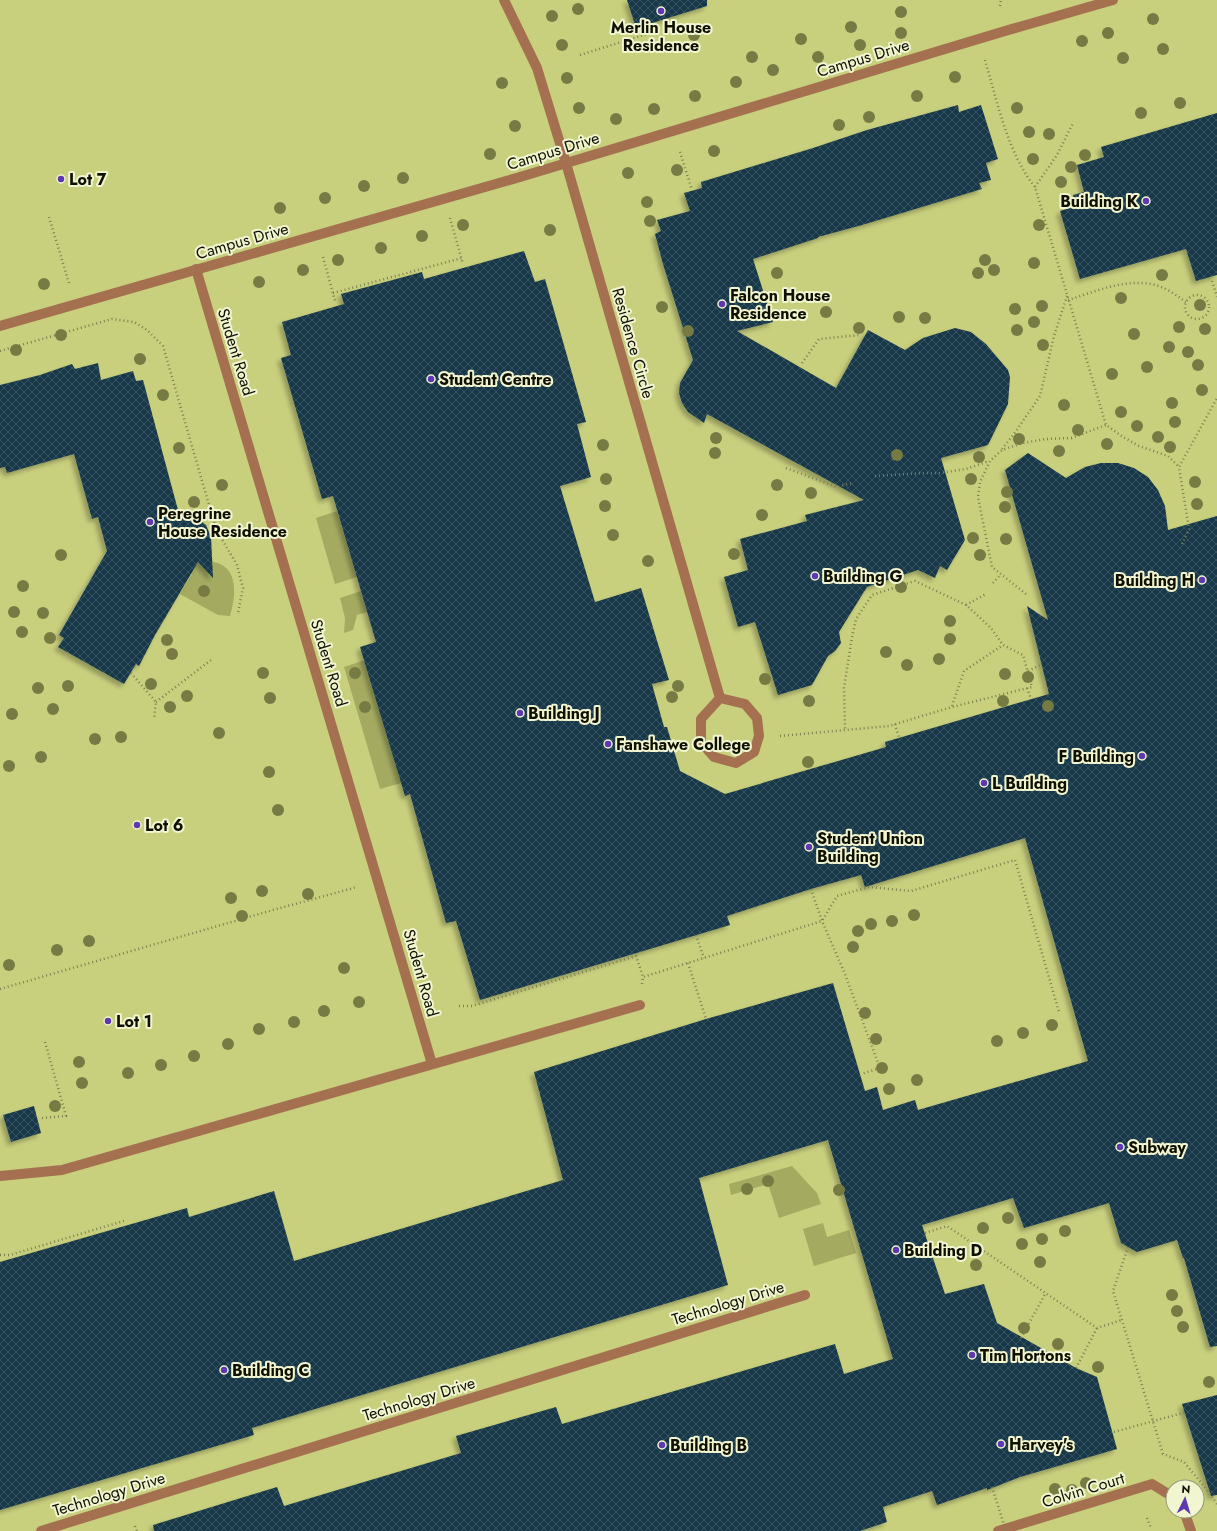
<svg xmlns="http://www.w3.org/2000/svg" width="1217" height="1531" viewBox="0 0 1217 1531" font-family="Jost,sans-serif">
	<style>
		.built { fill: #c8cf7d; fill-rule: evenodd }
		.grass { fill: #a4ab61 }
		.building { fill: url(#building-cross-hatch); filter: url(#shadow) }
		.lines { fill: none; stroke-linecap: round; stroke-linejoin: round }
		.path { stroke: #7b804f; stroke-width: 2.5; stroke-dasharray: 1 3; stroke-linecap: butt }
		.minor { stroke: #a47050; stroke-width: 10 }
		.path-bridge { stroke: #7b804f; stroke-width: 2.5; stroke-dasharray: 1 3; stroke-linecap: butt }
		.tree { fill: #767b43 }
		.poi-dot { fill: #5e38b0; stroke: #f1f5d0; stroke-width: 1.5 }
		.labels { text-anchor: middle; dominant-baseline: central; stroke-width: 4; stroke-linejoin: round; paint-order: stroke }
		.poi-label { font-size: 16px; font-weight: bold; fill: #0f1000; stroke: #f1f5d0; text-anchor: start }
		.street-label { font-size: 16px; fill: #0f1000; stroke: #f1f5d0 }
	</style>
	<defs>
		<pattern id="building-cross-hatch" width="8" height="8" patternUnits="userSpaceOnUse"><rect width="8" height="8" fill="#193949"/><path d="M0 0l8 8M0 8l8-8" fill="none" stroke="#39525e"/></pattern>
		<filter id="shadow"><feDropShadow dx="-3.5" dy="3.5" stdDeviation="2" flood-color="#0004"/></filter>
	</defs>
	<rect width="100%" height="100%" fill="#d0d78d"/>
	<path class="built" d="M0,0h1217v1531h-1217zM1173,1487h24v24h-24z"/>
	<g class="grass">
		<path d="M337,511l20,66 -22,7 -19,-66z"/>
		<path d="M208,561c4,1 8,1 12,3 19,8 15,36 10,52l-12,-1 -38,-21 12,-20 -7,-3 13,-9 5,5z"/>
		<path d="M361,591l6,21 -10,3 -4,15 -9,3 1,-15 -5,-20z"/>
		<path d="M365,660l36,123 -21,6 -36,-122z"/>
		<path d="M792,1166l25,27 4,11 -42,14 -11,-34 -37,11 -2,-11z"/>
		<path d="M823,1223l4,14 22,-7 7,23 -42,13 -11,-37z"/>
	</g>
	<g class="building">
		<path d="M627,0h80v6l-71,22z"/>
		<path d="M958,105l1,7 22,-7 17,54 -12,4 5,17 -12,3 3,6 -120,36 -44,12v1l-65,21 20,63 -36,9 99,57 32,-58 37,20 18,-12 32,-10 16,4 15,12 22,26 2,7 -2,27 -20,41 -47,13 24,82 -18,30 -7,-4 -5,12 -17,-8 -51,17 -28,45 2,11 -6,8 -7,5 -16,29 -34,10 -23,-73 -17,5 -14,-50 24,-7 -8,-31 67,-18 -2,-6 59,-15 -157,-86 -3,9 -16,-11 -6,-9 -3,-10 1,-10 13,-23 -30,-96 -8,-30 6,-3 -4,-11 33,-9 -6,-18 18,-5 -1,-6 112,-34 54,-18z"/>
		<path d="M1217,113v162l-21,6 -10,-32 -106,30 -20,-68 16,-5 -3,-11 11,-3 -7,-27 27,-8 -3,-10z"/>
		<path d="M524,251l11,31 10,-3 41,143 -9,2 14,53 -31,9 35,116 46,-14 28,92 -17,4 12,43h3l13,44 45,23 161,-47 -1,-5 164,-48 -22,-88 21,14 -43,-150 23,-17 38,25 19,-11 16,-4h17l16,5 14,9 10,13 7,16 3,24 49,-14v830l-7,1 -26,-89h-1l-6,-18 -40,12 -16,-9 -12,-40 -85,25 -11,-30 -91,27 23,69 39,-10 13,39 79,45 21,9 20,72 -97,28 -33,13v-2l-50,17 -5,-14 -49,16 4,15 -27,9h-706l-1,-6 124,-38 7,19 177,-53 -5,-17 100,-29 6,17 273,-80 9,30 49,-15 -65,-219 -129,38 29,107 -476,143 2,7 -254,75v-248l187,-54 2,9 85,-26 20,70 269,-81 -29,-108 172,-53 127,-36 32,108 12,-4 6,23 32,-10 3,10 170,-49 -63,-223 -160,49 -4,-12 -50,14 -84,27 3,9 -250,75 -24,-79 -10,2 -36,-129 -5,2 -45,-149 16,-5 -43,-146 -11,3 -41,-141 10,-3 -9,-33 62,-18 -3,-10 81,-22 2,7z"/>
		<path d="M98,363l3,17 32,-9 3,10 7,-1 35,130 18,7 10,8 5,12 2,41 -15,-16 -43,73 -16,31 -3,-2 -12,20 -66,-37 6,-9 -5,-3 48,-84 -9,-34 -6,2 -18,-65 -67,19 -2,-6 -5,1v-83l40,-10 32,-11 3,5z"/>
		<path d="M34,1106l7,27 -30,9 -8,-27z"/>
		<path d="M1217,1395v100l-6,1 -29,-92z"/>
	</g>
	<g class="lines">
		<g class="path">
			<path d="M1000,6l1,-6"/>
			<path d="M580,55l73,-23"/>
			<path d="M985,60c12,41 23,94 50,127l71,238 17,12 16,9 29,10 11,11"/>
			<path d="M680,152l12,38"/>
			<path d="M1035,187l22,-32 16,-32"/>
			<path d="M49,217l20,66"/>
			<path d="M450,218l13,46"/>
			<path d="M323,257l12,44"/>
			<path d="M1212,281l5,16"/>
			<path d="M333,293l129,-35"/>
			<circle cx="1197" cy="307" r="12"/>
			<path d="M1068,300c26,-8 55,-21 83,-16 13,2 25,11 35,18"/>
			<path d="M0,351l112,-32 22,3 13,8 16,16 53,183 21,36 6,23 -5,25"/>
			<path d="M802,363l17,-24 41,-4"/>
			<path d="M1002,449l12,-15 26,-38 14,-60 13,-40"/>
			<path d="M786,468l51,19 15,-4"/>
			<path d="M875,476l48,-3h17l26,-4 23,-8"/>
			<path d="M1182,544l7,-15 -10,-62 38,-69"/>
			<path d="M993,583l8,-9"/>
			<path d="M1026,594l-34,-27 -14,-70 2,-15 10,-21 12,-11 21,-7 23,-4 26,-1 34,-13"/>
			<path d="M966,605l20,-11"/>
			<path d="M1028,671l13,-6"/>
			<path d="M131,673l25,29 -2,17"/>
			<path d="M1027,688l4,11"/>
			<path d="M156,702l55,-42"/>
			<path d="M952,706l12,-35 39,-26"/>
			<path d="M895,724l4,14"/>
			<path d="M780,736l109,-10 63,-19 80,-20 -9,-32 -20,-10 -12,-17 -25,-23 -51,-24 -43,14 -16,24 -4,18 -8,51 1,41"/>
			<path d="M811,889l11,32 23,53 35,94 -19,6"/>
			<path d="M696,935l8,23"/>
			<path d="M688,963l18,56"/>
			<path d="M642,984l1,-7 179,-56 15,-25 32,-9 42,4 104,-31 44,152"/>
			<path d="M0,989l273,-79 84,-23"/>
			<path d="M459,1006h13l164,-50 7,21"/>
			<path d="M42,1118l24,-2 -21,-74"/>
			<path d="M925,1233l22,-7 150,102 25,-8"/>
			<path d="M1128,1247l-15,44 50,163 21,8 20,24 13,18"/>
			<path d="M0,1255h10l117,-35"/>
			<path d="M1021,1338l24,-44"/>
			<path d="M1076,1368l21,-40"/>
			<path d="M1147,1518l4,10"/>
			<path d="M135,1526l2,5"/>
		</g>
		<g class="minor">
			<path d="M504,0l33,68 29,95 154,535 -19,21v23l13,15 22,6 18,-11 5,-16 -2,-18 -12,-14 -25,-6"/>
			<path d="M196,269l236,795"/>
			<path d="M0,326l520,-149 485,-146 108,-31"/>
			<path d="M0,1176l62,-6 578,-165"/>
			<path d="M1184,1511l7,20"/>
			<path d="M41,1531l764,-236"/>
			<path d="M998,1531l154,-47 21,13"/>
		</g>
		<g class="path-bridge">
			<path d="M1114,1432l72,-20"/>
			<path d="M992,1487l14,44"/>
		</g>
	</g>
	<g class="tree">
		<circle cx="578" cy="9" r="6"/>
		<circle cx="901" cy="12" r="6"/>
		<circle cx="552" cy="16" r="6"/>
		<circle cx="1153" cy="19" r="6"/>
		<circle cx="851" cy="27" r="6"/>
		<circle cx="901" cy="33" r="6"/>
		<circle cx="1108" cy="33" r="6"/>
		<circle cx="694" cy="35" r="6"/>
		<circle cx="801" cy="39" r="6"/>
		<circle cx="1082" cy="41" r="6"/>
		<circle cx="562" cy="45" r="6"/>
		<circle cx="860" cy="45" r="6"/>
		<circle cx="1163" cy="49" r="6"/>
		<circle cx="752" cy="57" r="6"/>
		<circle cx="818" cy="57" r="6"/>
		<circle cx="1123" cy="58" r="6"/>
		<circle cx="773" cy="70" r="6"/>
		<circle cx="955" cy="77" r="6"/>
		<circle cx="567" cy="78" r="6"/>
		<circle cx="736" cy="82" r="6"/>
		<circle cx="502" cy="83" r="6"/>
		<circle cx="695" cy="96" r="6"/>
		<circle cx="917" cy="96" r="6"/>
		<circle cx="1180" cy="103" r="6"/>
		<circle cx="579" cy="108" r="6"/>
		<circle cx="1017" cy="108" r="6"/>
		<circle cx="654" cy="109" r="6"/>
		<circle cx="1141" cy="113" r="6"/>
		<circle cx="869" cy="117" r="6"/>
		<circle cx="616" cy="119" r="6"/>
		<circle cx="839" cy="125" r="6"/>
		<circle cx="515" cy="126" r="6"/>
		<circle cx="1029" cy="132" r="6"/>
		<circle cx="1049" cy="134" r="6"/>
		<circle cx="714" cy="151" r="6"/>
		<circle cx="490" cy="154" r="6"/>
		<circle cx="1085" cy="155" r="6"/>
		<circle cx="1033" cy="159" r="6"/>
		<circle cx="1071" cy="167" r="6"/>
		<circle cx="677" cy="170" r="6"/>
		<circle cx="628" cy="173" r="6"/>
		<circle cx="403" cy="178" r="6"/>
		<circle cx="1061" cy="182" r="6"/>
		<circle cx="364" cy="186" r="6"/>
		<circle cx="325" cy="198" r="6"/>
		<circle cx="647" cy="202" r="6"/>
		<circle cx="280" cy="208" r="6"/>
		<circle cx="650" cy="221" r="6"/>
		<circle cx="463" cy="225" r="6"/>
		<circle cx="1039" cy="225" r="6"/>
		<circle cx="550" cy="230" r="6"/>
		<circle cx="422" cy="236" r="6"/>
		<circle cx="381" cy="248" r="6"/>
		<circle cx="338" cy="260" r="6"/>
		<circle cx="985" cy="260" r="6"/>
		<circle cx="1034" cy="263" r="6"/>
		<circle cx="303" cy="270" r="6"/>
		<circle cx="994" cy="270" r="6"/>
		<circle cx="777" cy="273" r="6"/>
		<circle cx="978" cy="273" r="6"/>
		<circle cx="1162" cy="275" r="6"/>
		<circle cx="259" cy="282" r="6"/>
		<circle cx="44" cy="284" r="6"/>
		<circle cx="1121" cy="298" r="6"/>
		<circle cx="1200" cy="305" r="6"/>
		<circle cx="1042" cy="306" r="6"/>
		<circle cx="662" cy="307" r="6"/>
		<circle cx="1015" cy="309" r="6"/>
		<circle cx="826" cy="312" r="6"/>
		<circle cx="899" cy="317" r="6"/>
		<circle cx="925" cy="318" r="6"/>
		<circle cx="1034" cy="322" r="6"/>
		<circle cx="1179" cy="327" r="6"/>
		<circle cx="859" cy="328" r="6"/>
		<circle cx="1205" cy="329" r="6"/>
		<circle cx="1017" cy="330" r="6"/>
		<circle cx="688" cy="331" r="6"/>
		<circle cx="1134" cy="334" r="6"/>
		<circle cx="61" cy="335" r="6"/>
		<circle cx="1043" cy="345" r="6"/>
		<circle cx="1169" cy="347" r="6"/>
		<circle cx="16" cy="350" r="6"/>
		<circle cx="1188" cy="352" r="6"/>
		<circle cx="140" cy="359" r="6"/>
		<circle cx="1198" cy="365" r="6"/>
		<circle cx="1147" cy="367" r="6"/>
		<circle cx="1112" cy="374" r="6"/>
		<circle cx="1202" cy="390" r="6"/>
		<circle cx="163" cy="395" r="6"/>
		<circle cx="1172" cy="403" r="6"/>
		<circle cx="1064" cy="405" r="6"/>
		<circle cx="1121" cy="412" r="6"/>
		<circle cx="1175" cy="422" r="6"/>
		<circle cx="1137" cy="426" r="6"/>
		<circle cx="1078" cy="430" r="6"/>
		<circle cx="1158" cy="437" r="6"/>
		<circle cx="716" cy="438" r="6"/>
		<circle cx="1019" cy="439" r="6"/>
		<circle cx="1107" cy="444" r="6"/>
		<circle cx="603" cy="445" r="6"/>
		<circle cx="1170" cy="447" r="6"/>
		<circle cx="179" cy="448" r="6"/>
		<circle cx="1059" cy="451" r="6"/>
		<circle cx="715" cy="453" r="6"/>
		<circle cx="897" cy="455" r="6"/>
		<circle cx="979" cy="457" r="6"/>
		<circle cx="606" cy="479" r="6"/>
		<circle cx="971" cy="479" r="6"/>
		<circle cx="1195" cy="482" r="6"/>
		<circle cx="222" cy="485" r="6"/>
		<circle cx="777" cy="485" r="6"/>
		<circle cx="1007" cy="492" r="6"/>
		<circle cx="811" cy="493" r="6"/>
		<circle cx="194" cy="502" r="6"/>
		<circle cx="1197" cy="504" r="6"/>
		<circle cx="605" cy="506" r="6"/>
		<circle cx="1005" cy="507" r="6"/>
		<circle cx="762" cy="515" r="6"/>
		<circle cx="613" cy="535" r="6"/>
		<circle cx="973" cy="538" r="6"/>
		<circle cx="1006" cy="539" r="6"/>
		<circle cx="734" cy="554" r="6"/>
		<circle cx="61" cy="555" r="6"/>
		<circle cx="980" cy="555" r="6"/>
		<circle cx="648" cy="561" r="6"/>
		<circle cx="23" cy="586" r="6"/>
		<circle cx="901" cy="587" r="6"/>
		<circle cx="204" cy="591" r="6"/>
		<circle cx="14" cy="612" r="6"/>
		<circle cx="43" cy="613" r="6"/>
		<circle cx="950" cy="621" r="6"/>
		<circle cx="22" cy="632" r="6"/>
		<circle cx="50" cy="638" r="6"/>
		<circle cx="950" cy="639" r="6"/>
		<circle cx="167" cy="640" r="6"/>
		<circle cx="886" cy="652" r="6"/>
		<circle cx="172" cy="654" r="6"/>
		<circle cx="939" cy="659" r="6"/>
		<circle cx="907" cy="665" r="6"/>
		<circle cx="263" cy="673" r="6"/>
		<circle cx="355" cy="673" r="6"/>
		<circle cx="1005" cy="674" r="6"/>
		<circle cx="1028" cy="677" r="6"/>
		<circle cx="765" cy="679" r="6"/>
		<circle cx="151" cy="684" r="6"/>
		<circle cx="68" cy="686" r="6"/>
		<circle cx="678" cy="686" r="6"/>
		<circle cx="38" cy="688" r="6"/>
		<circle cx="187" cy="696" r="6"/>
		<circle cx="672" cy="697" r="6"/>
		<circle cx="270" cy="698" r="6"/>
		<circle cx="809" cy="701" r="6"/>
		<circle cx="1003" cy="701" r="6"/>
		<circle cx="1048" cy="706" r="6"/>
		<circle cx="170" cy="707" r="6"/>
		<circle cx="365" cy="707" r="6"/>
		<circle cx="53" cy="709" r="6"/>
		<circle cx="12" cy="714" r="6"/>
		<circle cx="219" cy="733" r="6"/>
		<circle cx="121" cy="737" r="6"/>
		<circle cx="95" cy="739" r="6"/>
		<circle cx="41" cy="757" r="6"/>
		<circle cx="808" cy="762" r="6"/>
		<circle cx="9" cy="766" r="6"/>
		<circle cx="269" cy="772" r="6"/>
		<circle cx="278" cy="810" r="6"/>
		<circle cx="262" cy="891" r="6"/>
		<circle cx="308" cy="894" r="6"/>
		<circle cx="231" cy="898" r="6"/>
		<circle cx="914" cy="915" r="6"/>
		<circle cx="242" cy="916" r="6"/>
		<circle cx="892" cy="921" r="6"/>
		<circle cx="871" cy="924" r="6"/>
		<circle cx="858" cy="931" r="6"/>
		<circle cx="89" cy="941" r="6"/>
		<circle cx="853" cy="947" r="6"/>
		<circle cx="57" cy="950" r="6"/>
		<circle cx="9" cy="965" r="6"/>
		<circle cx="344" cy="968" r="6"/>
		<circle cx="359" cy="1002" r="6"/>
		<circle cx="324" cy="1011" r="6"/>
		<circle cx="865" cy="1013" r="6"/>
		<circle cx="294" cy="1022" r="6"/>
		<circle cx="1052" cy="1025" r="6"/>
		<circle cx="259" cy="1029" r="6"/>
		<circle cx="1023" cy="1033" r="6"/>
		<circle cx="876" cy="1039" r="6"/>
		<circle cx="997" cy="1041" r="6"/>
		<circle cx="228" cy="1044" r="6"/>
		<circle cx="194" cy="1056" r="6"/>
		<circle cx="79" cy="1062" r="6"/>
		<circle cx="161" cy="1065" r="6"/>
		<circle cx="882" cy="1068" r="6"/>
		<circle cx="128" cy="1073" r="6"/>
		<circle cx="917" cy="1080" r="6"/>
		<circle cx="82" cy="1083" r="6"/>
		<circle cx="889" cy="1089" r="6"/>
		<circle cx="55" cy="1106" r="6"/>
		<circle cx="768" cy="1181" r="6"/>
		<circle cx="747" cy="1189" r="6"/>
		<circle cx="839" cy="1190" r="6"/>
		<circle cx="1008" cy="1218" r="6"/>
		<circle cx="983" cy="1228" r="6"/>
		<circle cx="1065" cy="1231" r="6"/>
		<circle cx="1042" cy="1239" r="6"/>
		<circle cx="1022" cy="1244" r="6"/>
		<circle cx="1040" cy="1262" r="6"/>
		<circle cx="976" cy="1265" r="6"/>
		<circle cx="1172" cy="1295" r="6"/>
		<circle cx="1177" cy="1311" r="6"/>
		<circle cx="1183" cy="1327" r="6"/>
		<circle cx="1024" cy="1328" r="6"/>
		<circle cx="1058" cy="1344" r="6"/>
		<circle cx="1098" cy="1367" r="6"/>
		<circle cx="1209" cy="1382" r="6"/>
		<circle cx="1086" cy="1483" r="6"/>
		<circle cx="1055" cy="1489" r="6"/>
		<circle cx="1072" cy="1490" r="6"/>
	</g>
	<g class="poi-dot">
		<circle cx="661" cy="11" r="4"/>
		<circle cx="61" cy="179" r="4"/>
		<circle cx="1146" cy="201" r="4"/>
		<circle cx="722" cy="304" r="4"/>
		<circle cx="431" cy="379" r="4"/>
		<circle cx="150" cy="522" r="4"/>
		<circle cx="815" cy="576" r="4"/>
		<circle cx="1202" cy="580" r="4"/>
		<circle cx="520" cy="713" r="4"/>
		<circle cx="608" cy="744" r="4"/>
		<circle cx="1142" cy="756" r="4"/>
		<circle cx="984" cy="783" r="4"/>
		<circle cx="137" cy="825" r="4"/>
		<circle cx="809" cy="847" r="4"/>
		<circle cx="108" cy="1021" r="4"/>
		<circle cx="1120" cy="1147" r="4"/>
		<circle cx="896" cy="1250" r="4"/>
		<circle cx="972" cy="1355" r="4"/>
		<circle cx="224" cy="1370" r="4"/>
		<circle cx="1001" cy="1444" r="4"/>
		<circle cx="662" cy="1445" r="4"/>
	</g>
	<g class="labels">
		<g class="poi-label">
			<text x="661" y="27" text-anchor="middle">Merlin House<tspan x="661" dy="18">Residence</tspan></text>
			<text x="69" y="179">Lot 7</text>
			<text x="1138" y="201" text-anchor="end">Building K</text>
			<text x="730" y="295">Falcon House<tspan x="730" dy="18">Residence</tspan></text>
			<text x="439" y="379">Student Centre</text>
			<text x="158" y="513">Peregrine<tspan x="158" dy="18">House Residence</tspan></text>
			<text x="823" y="576">Building G</text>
			<text x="1194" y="580" text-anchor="end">Building H</text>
			<text x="528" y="713">Building J</text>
			<text x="616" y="744">Fanshawe College</text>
			<text x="1134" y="756" text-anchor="end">F Building</text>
			<text x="992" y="783">L Building</text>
			<text x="145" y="825">Lot 6</text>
			<text x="817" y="838">Student Union<tspan x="817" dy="18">Building</tspan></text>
			<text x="116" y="1021">Lot 1</text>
			<text x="1128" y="1147">Subway</text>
			<text x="904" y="1250">Building D</text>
			<text x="980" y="1355">Tim Hortons</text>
			<text x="232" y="1370">Building C</text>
			<text x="1009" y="1444">Harvey's</text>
			<text x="670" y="1445">Building B</text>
		</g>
		<g class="street-label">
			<text transform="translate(863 58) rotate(-17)">Campus Drive</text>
			<text transform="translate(553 151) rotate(-17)">Campus Drive</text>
			<text transform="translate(242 241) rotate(-16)">Campus Drive</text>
			<text transform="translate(633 343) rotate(74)">Residence Circle</text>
			<text transform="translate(236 352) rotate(73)">Student Road</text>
			<text transform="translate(329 663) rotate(73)">Student Road</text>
			<text transform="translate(421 973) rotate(74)">Student Road</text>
			<text transform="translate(728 1303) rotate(-17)">Technology Drive</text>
			<text transform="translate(419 1399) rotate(-17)">Technology Drive</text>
			<text transform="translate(1083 1490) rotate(-17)">Colvin Court</text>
			<text transform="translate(109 1494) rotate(-17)">Technology Drive</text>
		</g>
	</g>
	<g transform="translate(1185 1499) rotate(5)"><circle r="19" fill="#f1f5d0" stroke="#97997d"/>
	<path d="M0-3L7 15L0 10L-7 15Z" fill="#5e38b0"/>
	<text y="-6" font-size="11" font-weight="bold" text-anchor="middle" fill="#0f1000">N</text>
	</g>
</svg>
